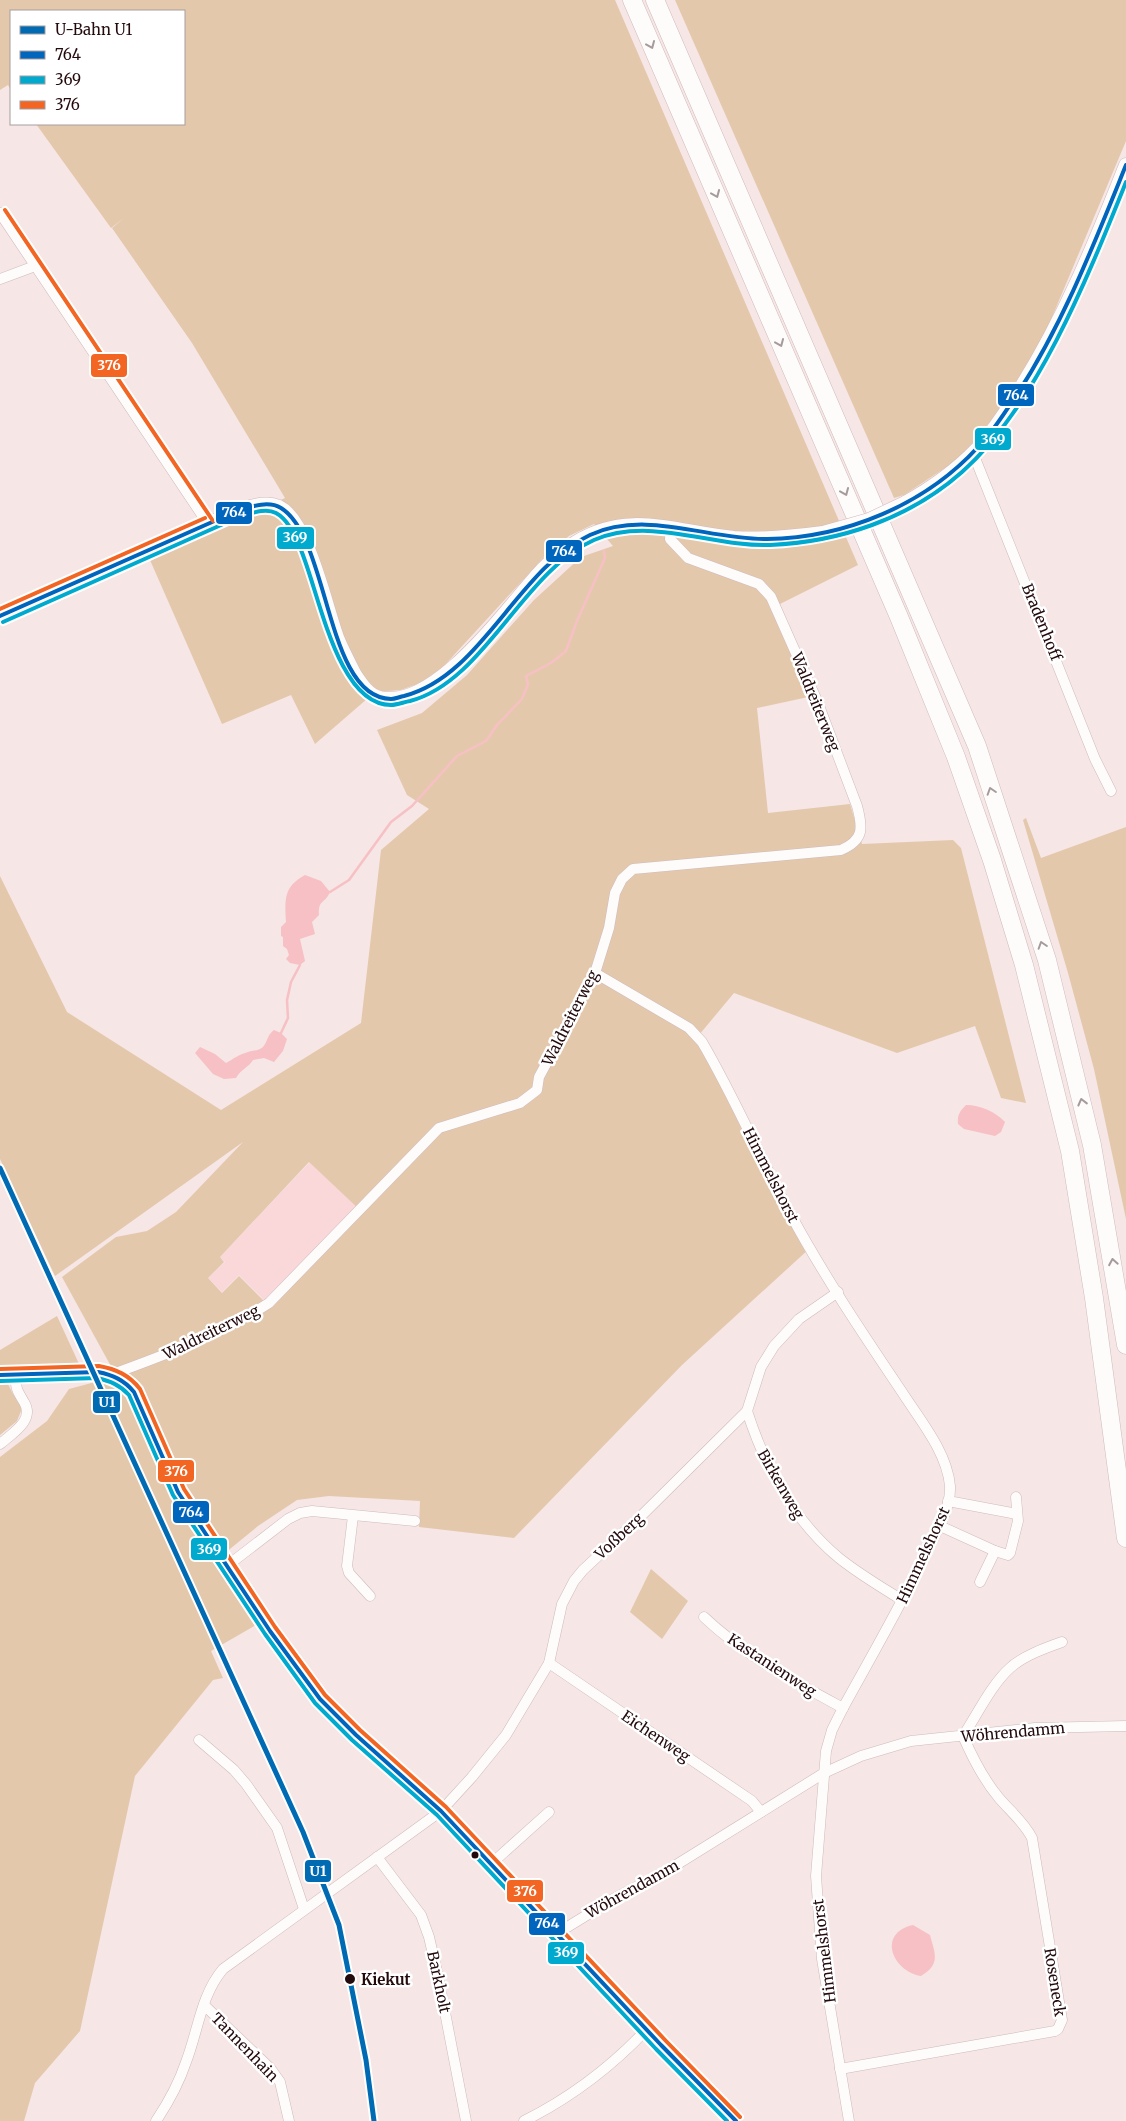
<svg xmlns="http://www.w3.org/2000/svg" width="1126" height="2121" viewBox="0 0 1126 2121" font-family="Merriweather,serif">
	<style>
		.built { fill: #fad8da }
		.green { fill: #e4c8ac }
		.water { fill: #f7c0c4 }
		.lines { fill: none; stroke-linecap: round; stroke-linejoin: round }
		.stream { stroke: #f7c0c4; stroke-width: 2.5 }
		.street-casing { stroke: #cfbbbc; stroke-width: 11 }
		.secondary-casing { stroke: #cfbbbc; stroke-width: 15 }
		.highway-casing { stroke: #cfbbbc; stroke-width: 19 }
		.street { stroke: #fefbfb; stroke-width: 10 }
		.secondary { stroke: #fefbfb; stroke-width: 14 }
		.highway { stroke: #fefbfb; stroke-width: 18 }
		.secondary-bridge-casing { stroke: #cfbbbc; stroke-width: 15; stroke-linecap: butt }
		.secondary-bridge { stroke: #fefbfb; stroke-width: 14 }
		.bus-1-casing { stroke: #fff; stroke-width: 8 }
		.bus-2-casing { stroke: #fff; stroke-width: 8 }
		.bus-3-casing { stroke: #fff; stroke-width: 8 }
		.bus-1 { stroke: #0065bd; stroke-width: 4 }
		.bus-2 { stroke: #00a9ce; stroke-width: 4 }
		.bus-3 { stroke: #f26522; stroke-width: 4 }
		.metro-1-casing { stroke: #fff; stroke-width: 9 }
		.metro-1 { stroke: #006ab3; stroke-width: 5 }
		.oneway { stroke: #a69b9c }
		.bus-dot { fill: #230a0d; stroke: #fff; stroke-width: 2 }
		.labels { text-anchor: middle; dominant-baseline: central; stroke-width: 5; stroke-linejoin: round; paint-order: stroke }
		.street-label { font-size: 15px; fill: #230a0d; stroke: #fff }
		.stop-label { font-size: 15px; font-weight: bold; fill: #230a0d; stroke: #fff; text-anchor: start }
		.line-badge { stroke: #fff; stroke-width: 2 }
		.badge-label { font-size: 14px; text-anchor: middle; font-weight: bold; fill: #fff }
	</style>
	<rect width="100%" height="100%" fill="#f6e6e6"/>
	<path class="built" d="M310,1162l47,45 -92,94 -26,-26 -17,17 -14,-14 17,-16 -5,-5z"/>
	<g class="green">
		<path d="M0,0h615l243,565 -78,39 33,92 -56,12 11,105 82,-9 12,40 91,-4 8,8 65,255 -25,-5 -26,-72 -78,27 -163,-60 -35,42 110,214 -127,116 -168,173 -95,-11 1,-26 -91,-5 -32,4 -39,26 -33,27 -1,13 37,56 -50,29 12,27 -10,2 -78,96 -55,255 -45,52 -11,38h-24v-664l47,-36 22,-32 45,-12 128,-53 120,-112 -53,-50 -89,95 4,5 -16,16 14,15 17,-17 26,26 -34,20 -118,48 -51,-93 54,-40 31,-6 29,-19 67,-70 -188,134 -55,-117v-283l67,136 154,98 140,-87 20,-173 48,-41 -22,-14 -30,-65 45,-17 45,-38 67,-75 47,-43 32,-11 -19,-22 -25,12 -23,19 -104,113 -22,15 -19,7 -26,2 -60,52 -24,-49 -69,29 -72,-164 135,-62 -93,-155 -80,-115 12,-10 -13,10 -75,-104h148v-113h-173v79l-3,-5 -8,5z"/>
		<path d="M675,0h451v141l-84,200 -37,63 -45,54 -56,37 -10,3z"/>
		<path d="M1026,818l15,40 85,-31v392l-32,-150 -26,-96 -45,-153z"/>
		<path d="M57,1316l23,50 -33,4 -47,-2v-18z"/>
		<path d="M0,1381l7,1 6,12 10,12 -6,15 -17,14z"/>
		<path d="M651,1569l37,32 -26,38 -32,-27z"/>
	</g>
	<g class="water">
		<path d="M305,875l16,6 9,11c-5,12 -12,7 -11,23l-7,7 3,12 -15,5 5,22 -5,4 -10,-2 -4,-4 3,-4 -2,-6 -4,-3v-9l-2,-1v-9l5,-5c-1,-22 -3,-35 19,-47z"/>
		<path d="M274,1030l7,3 6,6 -4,12 -9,11 -10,-4 -11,2c-5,8 -12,9 -17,18l-12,1 -11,-5 -18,-21 5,-6 15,7 11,9c7,-4 14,-9 22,-11 6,-2 11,-1 15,-5 5,-6 4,-12 11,-17z"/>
		<path d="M966,1105c14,0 30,7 39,17l-4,10 -6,4 -31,-7 -6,-5c-1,-9 2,-13 8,-19z"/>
		<path d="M913,1925l17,10c5,19 11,29 -9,41 -29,-5 -44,-43 -8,-51z"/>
	</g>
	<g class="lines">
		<g class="stream">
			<path d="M330,892l19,-12 42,-58 21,-16 45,-50 29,-15 11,-16 25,-26 6,-15 -2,-8 25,-13 15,-12 11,-30 28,-63 -1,-7"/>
			<path d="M281,1033l7,-15 -1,-18 4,-18 9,-17"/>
		</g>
		<g class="street-casing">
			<g id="street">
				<path d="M0,213l208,311"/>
				<path d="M0,279l35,-13"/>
				<path d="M973,453l122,306 16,32"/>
				<path d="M595,973l94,55 13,14c33,56 58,116 89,173 33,61 72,119 111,177 18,28 45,60 48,94 1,21 -12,43 -21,61 -26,55 -57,108 -86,161l-11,22 -6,21 -10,125 6,83 27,162"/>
				<path d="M0,1375c33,3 99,-14 123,6 4,3 8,7 11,11l44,100 92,139 50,68 36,36 85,76 220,234 75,76"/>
				<path d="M110,1375c55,-20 109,-40 159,-72l170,-175 81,-25 17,-13 2,-13 56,-104 14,-45 6,-35 7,-14 11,-10 208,-19c23,-10 22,-22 16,-44l-39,-103 -47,-106 -12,-13 -71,-26 -18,-19 1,-12"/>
				<path d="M747,1411c18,56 45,108 92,147 20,16 42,29 63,42"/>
				<path d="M0,1444c13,-11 35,-24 24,-42 -6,-10 -9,-14 -8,-25"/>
				<path d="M948,1501l69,13"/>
				<path d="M353,1516l-6,50 2,7 21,23"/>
				<path d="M940,1526l55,25 13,4 2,-2 8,-32 -2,-24"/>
				<path d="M227,1566l61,-47 12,-6 12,-2 103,10"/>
				<path d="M980,1582l15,-31"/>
				<path d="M704,1617c40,38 91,65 139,91"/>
				<path d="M549,1663l203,138 9,11"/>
				<path d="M199,1740l35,30 12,14 31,44 27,81"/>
				<path d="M377,1857l44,58 8,22 9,39 28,145"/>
				<path d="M491,1864l58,-52"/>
				<path d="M556,1934l57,-35 55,-29 156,-97 37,-17 50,-15 124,-13 91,-2"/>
				<path d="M204,2005l66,63 10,14 9,39"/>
				<path d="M840,2069l215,-38 3,-2 4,-9 -30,-182c-8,-16 -22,-27 -33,-40 -16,-19 -26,-39 -36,-62 14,-21 28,-51 47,-68 13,-12 35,-20 52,-26"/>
				<path d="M156,2121c12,-18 23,-38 30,-59 12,-31 15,-67 37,-93l218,-158 31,-34 34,-42 43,-72 13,-59 12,-23 9,-11 54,-50 110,-109 14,-44 13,-21 25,-27 39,-27"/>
				<path d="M524,2121c46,-23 87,-54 122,-91"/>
			</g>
		</g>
		<g class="secondary-casing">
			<g id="secondary">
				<path d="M905,503c27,-15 52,-33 73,-55 17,-18 31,-41 44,-62 43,-69 74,-145 104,-221"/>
				<path d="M0,616l237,-105c14,-4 28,-10 42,-4 29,14 47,102 59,133 5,12 11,23 17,35 6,9 14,21 25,23 56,13 128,-92 162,-128 10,-10 21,-19 33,-27 53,-34 103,-10 159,-5 30,2 59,-1 89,-5"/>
			</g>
		</g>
		<g class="highway-casing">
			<g id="highway">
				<path d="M632,0l267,617 57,140 36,103 32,105 46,186 24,147 32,240"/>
				<path d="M655,0l322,746 70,214 45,185 34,200"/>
			</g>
		</g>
		<use href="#street" class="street"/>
		<use href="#secondary" class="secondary"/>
		<use href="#highway" class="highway"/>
		<g class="secondary-bridge-casing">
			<path id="secondary-bridge" d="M823,533l46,-13 36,-17"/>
		</g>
		<use href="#secondary-bridge" class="secondary-bridge"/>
		<g class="bus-1-casing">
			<g id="bus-1">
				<path d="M0,616l237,-105c13,-4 31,-11 44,-3 49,30 44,190 110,191 4,0 8,-2 13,-3 78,-20 113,-127 186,-161 56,-26 119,5 177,4 78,-1 158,-34 211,-92 15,-15 26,-34 38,-51 47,-72 78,-152 110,-231"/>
				<path d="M0,1375l98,-3c15,3 26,8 36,20l44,100 92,139 50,68 36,36 85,76 220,234 75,76"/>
			</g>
		</g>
		<g class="bus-2-casing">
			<g id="bus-2">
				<path d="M3,622l236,-105c11,-3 26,-10 37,-4 11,6 17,19 22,30 20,41 37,162 93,162 6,0 13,-3 19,-4 74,-19 113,-130 184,-161 56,-24 118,7 176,5 69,-3 139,-26 192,-73 75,-66 127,-198 164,-290"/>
				<path d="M0,1381l97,-3c13,3 23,7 32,17l44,100 92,139 50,69 37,37 85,75 219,234 71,72"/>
			</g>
		</g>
		<g class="bus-3-casing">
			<g id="bus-3">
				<path d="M5,210l208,311"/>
				<path d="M0,609l205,-91"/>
				<path d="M0,1369l99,-3c17,3 30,9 41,23l44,100 91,138 50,68 35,35 86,77 220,234 74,76"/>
			</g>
		</g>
		<use href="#bus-1" class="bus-1"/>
		<use href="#bus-2" class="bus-2"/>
		<use href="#bus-3" class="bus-3"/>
		<g class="metro-1-casing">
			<path id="metro-1" d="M0,1168l303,664 36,93 27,135 8,61"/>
		</g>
		<use href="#metro-1" class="metro-1"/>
	</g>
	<defs><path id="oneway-chevron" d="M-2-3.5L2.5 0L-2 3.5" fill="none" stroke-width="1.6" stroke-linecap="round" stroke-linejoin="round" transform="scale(1.25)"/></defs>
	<g class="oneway">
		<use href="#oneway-chevron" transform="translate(651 45) rotate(67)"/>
		<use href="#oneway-chevron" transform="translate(716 194) rotate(67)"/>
		<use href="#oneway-chevron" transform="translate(780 343) rotate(67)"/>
		<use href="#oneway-chevron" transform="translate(845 492) rotate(67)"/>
		<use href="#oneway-chevron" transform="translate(991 791) rotate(-108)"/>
		<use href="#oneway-chevron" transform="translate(1042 945) rotate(-108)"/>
		<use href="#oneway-chevron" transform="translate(1082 1102) rotate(-104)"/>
		<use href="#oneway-chevron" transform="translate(1113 1262) rotate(-100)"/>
	</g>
	<g class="bus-dot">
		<circle cx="475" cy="1855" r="4.5"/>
		<circle cx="350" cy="1979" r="6"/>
	</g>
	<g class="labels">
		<g class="street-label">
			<text transform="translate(1042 622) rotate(68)">Bradenhoff</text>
			<text transform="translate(816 702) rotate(68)">Waldreiterweg</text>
			<text transform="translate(570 1018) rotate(-63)">Waldreiterweg</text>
			<text transform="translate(771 1175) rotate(63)">Himmelshorst</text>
			<text transform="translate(211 1332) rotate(-26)">Waldreiterweg</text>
			<text transform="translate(781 1484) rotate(60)">Birkenweg</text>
			<text transform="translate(619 1536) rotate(-43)">Voßberg</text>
			<text transform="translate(923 1555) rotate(-65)">Himmelshorst</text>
			<text transform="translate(772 1665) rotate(33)">Kastanienweg</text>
			<text transform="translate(1013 1732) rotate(-5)">Wöhrendamm</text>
			<text transform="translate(656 1736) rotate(34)">Eichenweg</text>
			<text transform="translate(632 1889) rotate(-29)">Wöhrendamm</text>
			<text transform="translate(824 1951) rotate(-97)">Himmelshorst</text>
			<text transform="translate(439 1982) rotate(78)">Barkholt</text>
			<text transform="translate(1055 1982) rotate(81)">Roseneck</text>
			<text transform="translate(245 2047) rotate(46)">Tannenhain</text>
		</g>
		<g class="stop-label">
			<text x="361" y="1979">Kiekut</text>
		</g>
	</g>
	<g class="line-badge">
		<rect x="90" y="353" width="38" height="25" rx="5" fill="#f26522"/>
		<rect x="997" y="383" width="38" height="24" rx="5" fill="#0065bd"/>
		<rect x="974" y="427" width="38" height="24" rx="5" fill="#00a9ce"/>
		<rect x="215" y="501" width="38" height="24" rx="5" fill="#0065bd"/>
		<rect x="276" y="526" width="39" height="24" rx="5" fill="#00a9ce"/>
		<rect x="545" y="539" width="38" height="24" rx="5" fill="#0065bd"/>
		<rect x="92" y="1390" width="29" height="24" rx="5" fill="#006ab3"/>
		<rect x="157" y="1459" width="38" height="24" rx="5" fill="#f26522"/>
		<rect x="172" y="1500" width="38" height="24" rx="5" fill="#0065bd"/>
		<rect x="190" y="1537" width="38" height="24" rx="5" fill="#00a9ce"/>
		<rect x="304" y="1859" width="28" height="24" rx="5" fill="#006ab3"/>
		<rect x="506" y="1879" width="38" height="24" rx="5" fill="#f26522"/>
		<rect x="528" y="1912" width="38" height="24" rx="5" fill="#0065bd"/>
		<rect x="547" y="1941" width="38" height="24" rx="5" fill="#00a9ce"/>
	</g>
	<g class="badge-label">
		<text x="109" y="370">376</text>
		<text x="1016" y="400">764</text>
		<text x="993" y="444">369</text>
		<text x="234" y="517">764</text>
		<text x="295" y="542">369</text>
		<text x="564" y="556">764</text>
		<text x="107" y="1407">U1</text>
		<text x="176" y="1476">376</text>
		<text x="191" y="1517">764</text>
		<text x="209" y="1554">369</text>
		<text x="318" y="1876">U1</text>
		<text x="525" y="1896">376</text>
		<text x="547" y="1928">764</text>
		<text x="566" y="1957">369</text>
	</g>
	<rect x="10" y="10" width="175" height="115" fill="#ffffff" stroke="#a79d9e"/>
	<rect x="20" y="26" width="25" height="8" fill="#006ab3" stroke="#a79d9e"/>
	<text x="55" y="35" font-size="15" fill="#230a0d">U-Bahn U1</text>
	<rect x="20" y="51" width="25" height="8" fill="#0065bd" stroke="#a79d9e"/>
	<text x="55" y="60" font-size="15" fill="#230a0d">764</text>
	<rect x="20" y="76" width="25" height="8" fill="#00a9ce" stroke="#a79d9e"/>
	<text x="55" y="85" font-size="15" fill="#230a0d">369</text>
	<rect x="20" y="101" width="25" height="8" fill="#f26522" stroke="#a79d9e"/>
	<text x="55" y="110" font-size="15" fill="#230a0d">376</text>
</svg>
